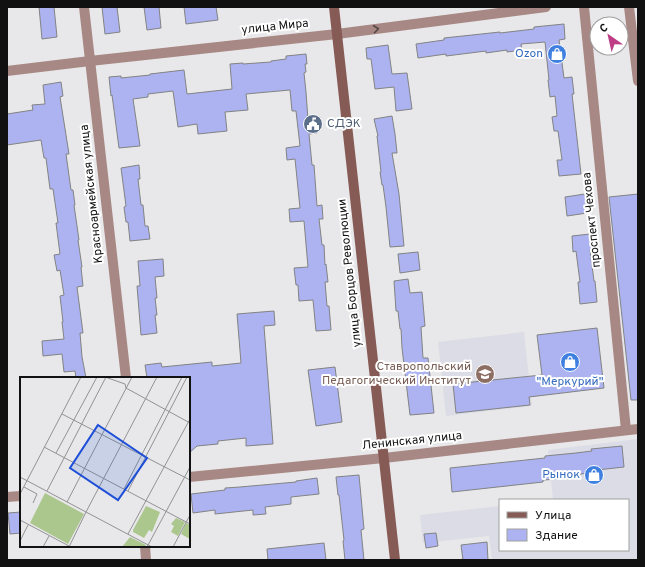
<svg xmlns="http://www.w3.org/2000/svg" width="645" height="567" viewBox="0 0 645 567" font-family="Overpass,sans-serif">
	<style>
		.built { fill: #dbdce5 }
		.building { fill: #acb3f0; stroke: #828384 }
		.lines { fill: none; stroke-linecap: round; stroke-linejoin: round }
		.minor { stroke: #a88884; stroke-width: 10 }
		.secondary { stroke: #865a55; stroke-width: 10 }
		.oneway { stroke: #554745 }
		.labels { text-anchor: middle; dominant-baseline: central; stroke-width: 4; stroke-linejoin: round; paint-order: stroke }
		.street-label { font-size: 12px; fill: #111112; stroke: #fff }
		.shop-label { font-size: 12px; fill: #366cbe; stroke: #fff; text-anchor: end }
		.service-label { font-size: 12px; fill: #4e5e75; stroke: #fff; text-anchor: start }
		.education-label { font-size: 12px; fill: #785e54; stroke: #fff; text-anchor: end }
		.inset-road { fill: none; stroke: #929294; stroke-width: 1 }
		.view { fill: #1d4ed8; fill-opacity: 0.15; stroke: #1d4ed8; stroke-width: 2 }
		.inset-edge { fill: none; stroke: #111112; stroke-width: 2 }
	</style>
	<rect width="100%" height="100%" fill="#e8e8ea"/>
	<g class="built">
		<path d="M524,332l8,74 -86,10 -8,-74z"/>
		<path d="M638,439v121h-146l-3,-24 -66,7 -3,-28 80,-9v44h128v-50h-75l-5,-50z"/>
	</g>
	<g class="building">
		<path d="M39,7h15l3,30 -15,2z"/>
		<path d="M102,7h15l3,25 -15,2z"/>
		<path d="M144,7h15l2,21 -14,2z"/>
		<path d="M184,7h32l2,13 -32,4z"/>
		<path d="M564,24l1,15 -6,1 5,38 8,-1 2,17h-2l9,80 -22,2 -2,-16h5l-4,-29h-4l-2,-14 5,-1 -2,-20 -5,1 -2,-17h1l-4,-38 -24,2 1,6 -15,2v-2l-21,3v-2l-40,5v-2l-28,4 -2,-14 28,-4v-2l56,-6v1l34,-4v-2z"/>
		<path d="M388,45l4,29 15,-1 5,36 -16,2 -2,-24 -19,2 -4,-30h-4l-1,-11z"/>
		<path d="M306,54l1,10h-2l1,8 -2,1 2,19 2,28h7l2,13 -8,1 3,31h2l3,41 5,-1 1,14h-4l3,26h2l1,20 1,-1 2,18h-3l2,24h2l2,24 -15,1 -3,-31 -14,1 -1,-16h-2l-2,-17 14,-1 -4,-46 -14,1 -1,-13 11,-1 -5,-49 -8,1 -1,-12 14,-2 -4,-35h-4l-2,-21 -44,4 2,16 -23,2 2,19 -29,3 -1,-10 -19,3 -5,-36 -25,3v3l-15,2 7,47 -21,2 -7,-53 -1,1 -2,-19 12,-1v2l29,-3v-1l34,-4 3,24 45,-5 -2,-25 13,-1v1l28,-2v-1l15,-2v-3z"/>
		<path d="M61,82l2,14 -3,1 9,57h-3l5,36h2l2,15h-1l5,35h-1l4,27h-1l2,19 -6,1 6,46h-3l2,24 4,21h-10l-1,-7 -11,1 -2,-18 -19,2 -1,-15 22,-2 -2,-17h1l-3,-26 4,-1 -4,-25 -3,1 -3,-16 6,-1 -4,-31h2l-5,-34h-3l-4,-31h-2l-3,-18 -34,5v-31l26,-4 -1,-5 13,-1 -2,-19z"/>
		<path d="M392,116l3,18 2,19h-5l7,41 5,52 -14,1 -4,-40 -3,-22h-1l-2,-13h1l-4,-36h1l-4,-17z"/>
		<path d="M139,165l1,14h-2l3,26h2l2,21h3l2,13 -20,2 -2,-19h-2l-2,-15 2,-1 -5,-38z"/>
		<path d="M585,194l2,19 -20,3 -2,-19z"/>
		<path d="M638,194v206h-7l-22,-203z"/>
		<path d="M590,234l2,16h-2l4,31h1l2,21 -17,2 -2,-22h2l-4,-31 -3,1 -1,-16z"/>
		<path d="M418,252l2,18 -20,3 -2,-19z"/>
		<path d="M163,259l1,17 -9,1 2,21h-2l2,17h-2l2,18 -16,2 -4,-49h3l-2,-25z"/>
		<path d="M408,279l2,14 12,-1 3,34 -4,1 2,31h5l6,55 -24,2 -8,-67 -1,-19h-1l-2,-18h-2l-2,-30z"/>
		<path d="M274,311l1,14 -11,1 9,118 -27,2v-8l-28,3v3l-21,2 -8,7v-75h-42l-2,-13 16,-2 1,4 50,-5v4l29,-3 -4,-49z"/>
		<path d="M597,328l7,60 -75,9 1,8 -74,8 -3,-29 89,-9 -5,-40z"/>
		<path d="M335,367l7,55 -26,4 -8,-56z"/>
		<path d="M622,446l2,21 -36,4v2l-29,4v2l-16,1v2l-91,10 -2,-24 95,-10v-2l31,-3 16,-2 -1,-2z"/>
		<path d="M359,475l5,54 -3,1 3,30h-19l-2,-19 1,-1 -5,-45h-1l-2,-18z"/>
		<path d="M317,478l2,16 -28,3v7l-26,3 1,7 -13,1v-5l-38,4v-4l-22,3 -2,-19 34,-4v-2l15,-1 56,-5v-1z"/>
		<path d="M21,512v21l-11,1 -2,-21z"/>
		<path d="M436,533l2,13 -12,2 -2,-14z"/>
		<path d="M487,542l1,18h-25l-2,-15z"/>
		<path d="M324,543l2,17h-58l-1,-11z"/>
	</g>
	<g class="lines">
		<g class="minor">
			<path d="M84,7l42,371"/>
			<path d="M584,7l42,423"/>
			<path d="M629,7l9,74"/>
			<path d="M7,71l83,-10 247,-27 209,-27"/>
			<path d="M189,477l195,-19 254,-29"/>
			<path d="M7,497l14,-1"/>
			<path d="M145,546l1,14"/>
		</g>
		<path class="secondary" d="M334,7l61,553"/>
	</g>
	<defs><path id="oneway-chevron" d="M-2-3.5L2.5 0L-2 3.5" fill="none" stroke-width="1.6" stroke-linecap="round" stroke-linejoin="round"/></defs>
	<use class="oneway" href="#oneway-chevron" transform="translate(376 29) rotate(-7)"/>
	<defs>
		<g id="shop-disc" transform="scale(1)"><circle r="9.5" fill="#3f7fe0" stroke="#fff"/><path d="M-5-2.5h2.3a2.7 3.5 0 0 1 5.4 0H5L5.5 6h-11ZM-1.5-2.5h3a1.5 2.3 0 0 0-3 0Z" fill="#fff"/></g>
		<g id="civic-disc" transform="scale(1)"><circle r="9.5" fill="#5c6f8a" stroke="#fff"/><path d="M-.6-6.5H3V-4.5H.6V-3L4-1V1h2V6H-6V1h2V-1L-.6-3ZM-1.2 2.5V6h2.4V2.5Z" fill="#fff"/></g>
		<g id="university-disc" transform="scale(1)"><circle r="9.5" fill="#8d6e63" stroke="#fff"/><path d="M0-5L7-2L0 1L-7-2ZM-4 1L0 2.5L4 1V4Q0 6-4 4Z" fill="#fff"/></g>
	</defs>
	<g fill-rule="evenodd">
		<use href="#shop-disc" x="557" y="54"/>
		<use href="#civic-disc" x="313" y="124"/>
		<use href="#shop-disc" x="570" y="362"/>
		<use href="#university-disc" x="485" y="374"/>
		<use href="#shop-disc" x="594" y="475"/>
	</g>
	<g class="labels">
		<g class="street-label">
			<text transform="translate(275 27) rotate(-6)">улица Мира</text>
			<text transform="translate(92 194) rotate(-96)">Красноармейская улица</text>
			<text transform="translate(592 220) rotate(-96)">проспект Чехова</text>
			<text transform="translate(350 273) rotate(-96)">улица Борцов Революции</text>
			<text transform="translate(412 441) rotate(-6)">Ленинская улица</text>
		</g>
		<g class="shop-label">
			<text x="543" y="54">Ozon</text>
			<text x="570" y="382" text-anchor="middle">"Меркурий"</text>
			<text x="580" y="475">Рынок</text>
		</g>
		<g class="service-label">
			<text x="327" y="124">СДЭК</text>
		</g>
		<g class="education-label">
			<text x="471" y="367">Ставропольский<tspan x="471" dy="14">Педагогический Институт</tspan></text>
		</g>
	</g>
	<g transform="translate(20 377)">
		<rect width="170" height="170" fill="#e8e8ea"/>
		<path d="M25,116l39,21 -16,30 -38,-21zM126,129l14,6 -8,20 -3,-2 -5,8 -11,-6v-2zM156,141l9,4 -7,14 -7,-4 3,-6 -3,-2zM166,146l4,2v14l-9,-5zM110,160l16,8 -1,2h-23z" fill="#acc78d"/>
		<path class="inset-road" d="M85,0l20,7 1,4 64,35M42,37l128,66M24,70l146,77M36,76l41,-76M0,100l66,35 71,-135M4,110l13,7 -4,9M104,112l58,-112M27,114l59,-114M108,114l59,-114M0,117l61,-117M47,125l65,-125M0,143l49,26M108,157l62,-115M0,164l8,-16M23,170l6,-11M49,170l17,-35 66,35M127,170l43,-80M153,170l17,-32"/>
		<path class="view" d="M78,48l49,33 -29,42 -48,-32z"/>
		<rect width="170" height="170" class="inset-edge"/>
	</g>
	<rect width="645" height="567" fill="none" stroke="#111112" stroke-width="16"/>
	<rect x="499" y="499" width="130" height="52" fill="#ffffff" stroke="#a0a0a0"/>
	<rect x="507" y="512" width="20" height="6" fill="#865a55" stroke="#a0a0a0"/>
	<text x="535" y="519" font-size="12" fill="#111112">Улица</text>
	<rect x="507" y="529" width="20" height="12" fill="#acb3f0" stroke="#a0a0a0"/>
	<text x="535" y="539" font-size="12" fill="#111112">Здание</text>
	<g transform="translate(609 36) rotate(326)"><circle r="19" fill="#ffffff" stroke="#a0a0a0"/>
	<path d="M0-3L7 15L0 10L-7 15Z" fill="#be3d86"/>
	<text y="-6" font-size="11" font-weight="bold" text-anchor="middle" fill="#111112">С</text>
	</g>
</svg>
